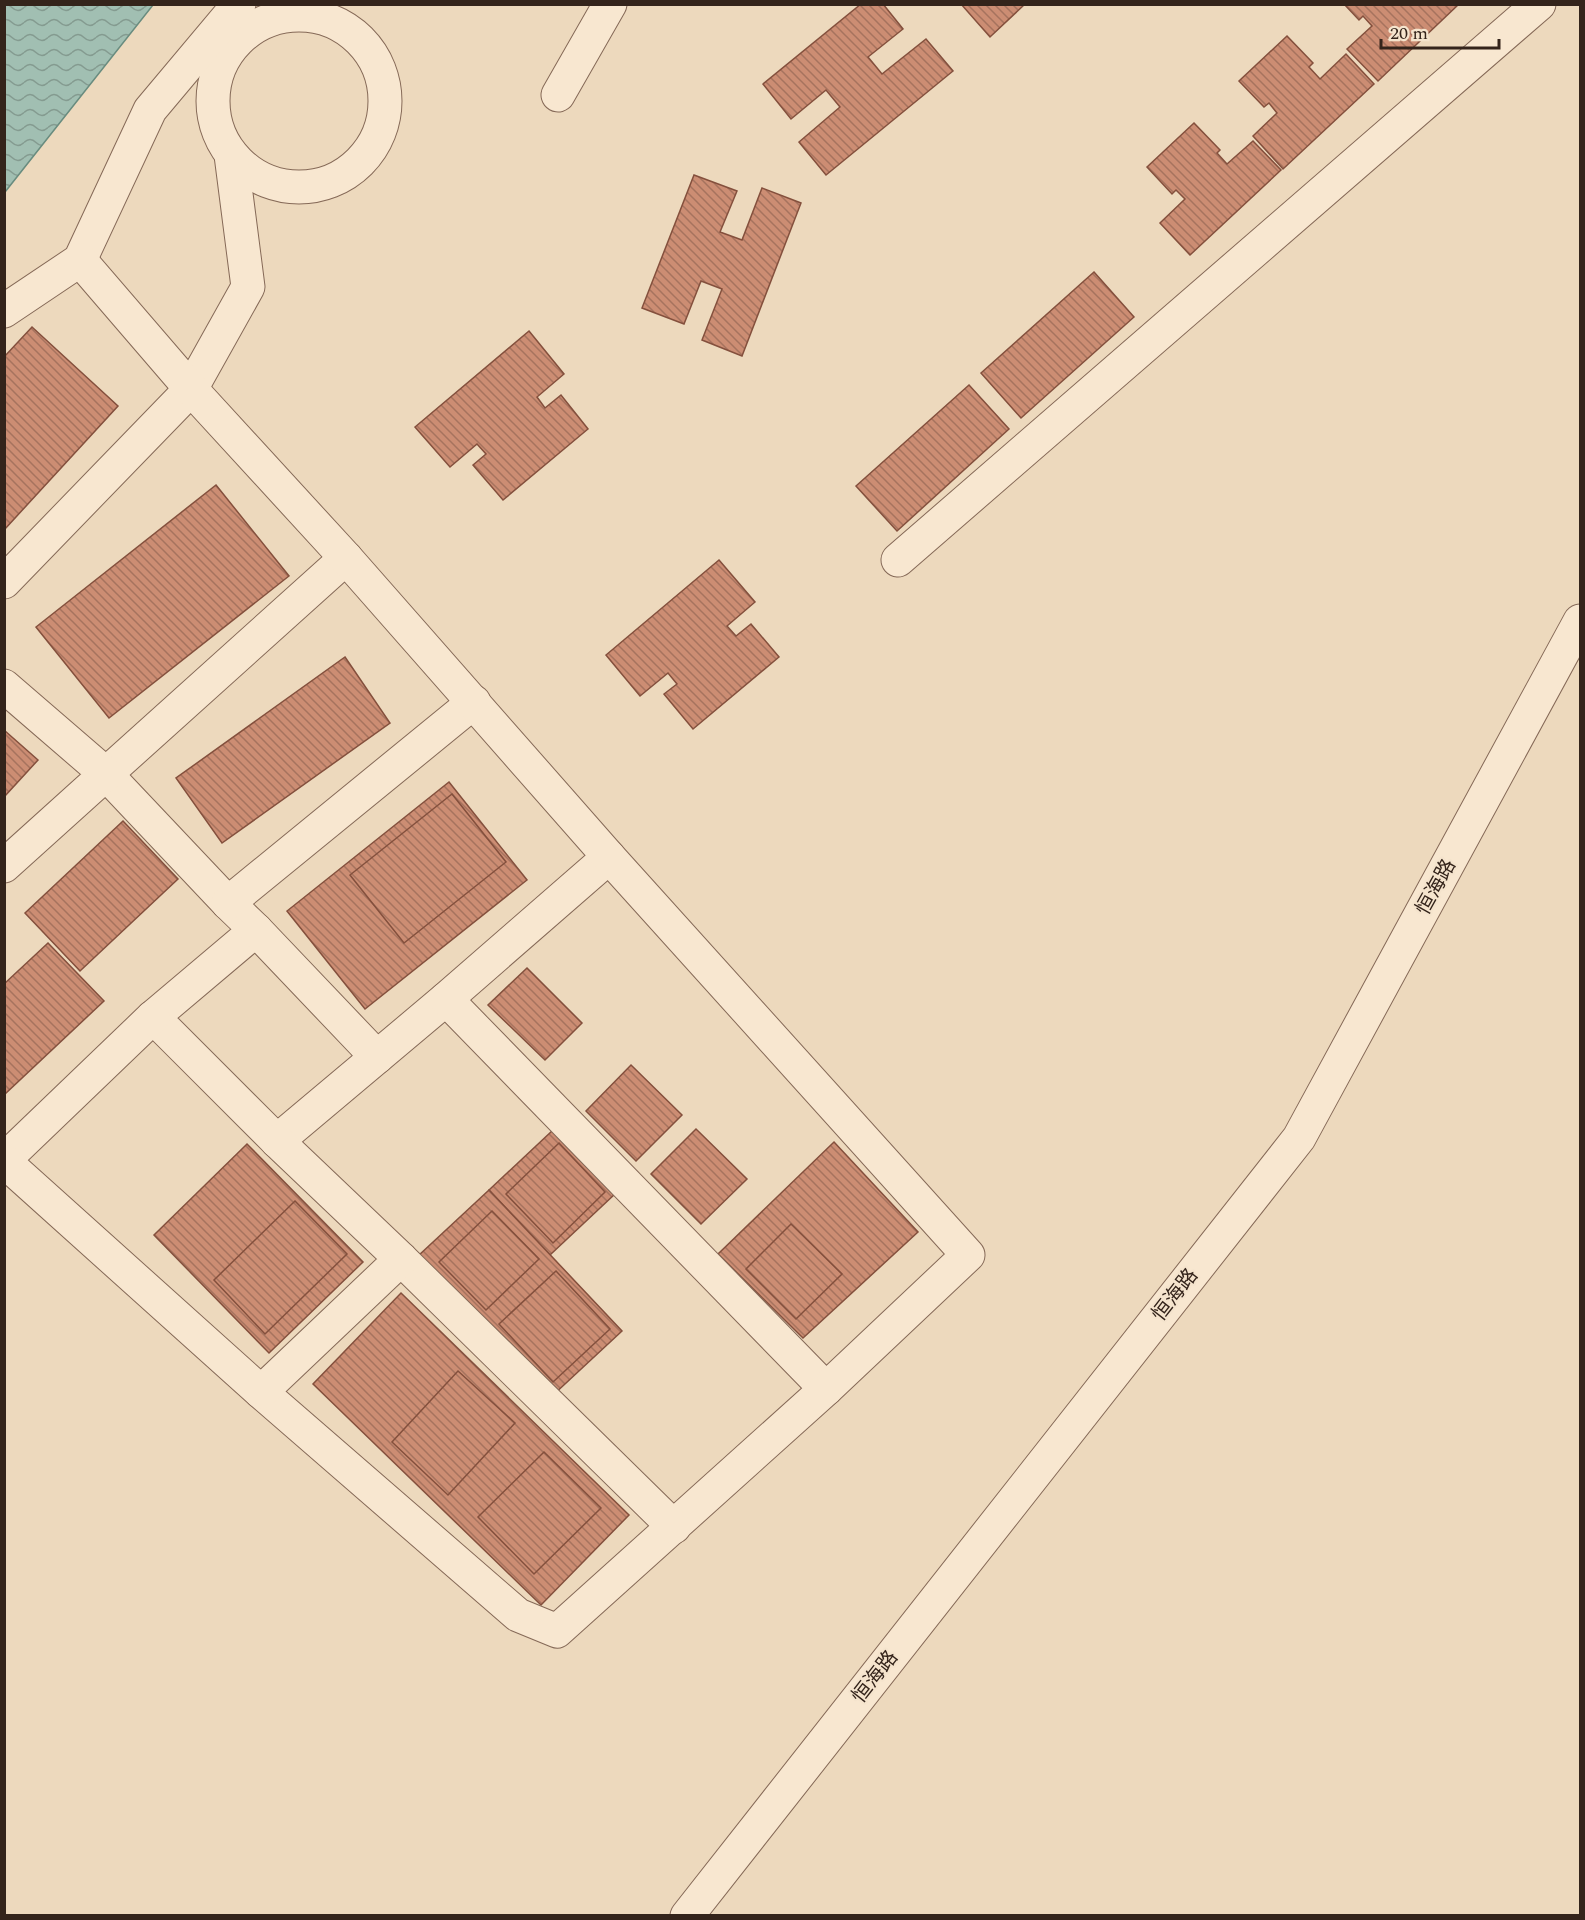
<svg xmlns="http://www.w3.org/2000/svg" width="1585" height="1920" viewBox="0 0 1585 1920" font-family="Spectral,'Noto Sans SC',serif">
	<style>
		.water { fill: url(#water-waves); stroke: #698c7f; stroke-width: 1.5 }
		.building { fill: url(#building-back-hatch); stroke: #84503d; stroke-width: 1.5 }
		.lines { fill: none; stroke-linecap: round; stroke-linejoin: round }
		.minor-casing { stroke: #856957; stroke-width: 35 }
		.minor { stroke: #f8e7d0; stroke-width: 33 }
		.labels { text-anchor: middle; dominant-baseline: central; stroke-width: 4.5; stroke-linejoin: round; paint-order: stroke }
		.street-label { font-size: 20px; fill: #34241b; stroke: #f5e4cd }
	</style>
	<defs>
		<pattern id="water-waves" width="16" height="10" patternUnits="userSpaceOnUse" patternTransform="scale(1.5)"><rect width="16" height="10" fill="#a1bfb2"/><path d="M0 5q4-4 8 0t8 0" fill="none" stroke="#849b90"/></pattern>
		<pattern id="building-back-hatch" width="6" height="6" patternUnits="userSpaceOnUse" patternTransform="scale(1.5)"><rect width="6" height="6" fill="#cc8d73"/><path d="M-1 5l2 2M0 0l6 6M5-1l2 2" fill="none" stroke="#a6735e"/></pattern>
	</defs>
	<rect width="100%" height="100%" fill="#edd9bd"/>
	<path class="water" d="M5,4l148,1 -148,187 -1,-187z"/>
	<g class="building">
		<path d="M861,4h22l20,25 -35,28 14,17 44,-35 27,32 -127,104 -27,-33 41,-35 -14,-17 -35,29 -28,-35z"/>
		<path d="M961,4h64l-35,33z"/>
		<path d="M1344,4h115l-81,77 -31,-32 25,-23 -9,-10 -4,4z"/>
		<path d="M1287,36l26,27 -4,4 11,12 26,-25 28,30 -91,85 -30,-33 24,-23 -8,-10 -5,4 -25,-26z"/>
		<path d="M1194,123l26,27 -3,3 10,11 26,-23 28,29 -91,85 -30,-32 25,-24 -9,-9 -4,4 -25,-27z"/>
		<path d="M694,175l43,16 -17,41 22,8 20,-52 39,15 -59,153 -40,-16 20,-51 -21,-8 -17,43 -42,-16z"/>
		<path d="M1094,272l40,45 -113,101 -40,-45z"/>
		<path d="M32,327l86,79 -114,124v-173z"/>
		<path d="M529,331l35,43 -27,23 8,11 16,-13 27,34 -85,71 -30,-35 13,-11 -9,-10 -27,23 -35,-40z"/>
		<path d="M969,385l40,44 -112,102 -41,-45z"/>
		<path d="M216,485l73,91 -180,142 -73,-91z"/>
		<path d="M719,560l36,42 -28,24 9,10 15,-12 28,33 -86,72 -29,-35 13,-10 -9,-11 -28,23 -34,-41z"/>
		<path d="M345,657l45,66 -168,120 -46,-65z"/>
		<path d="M4,730l34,30 -34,37z"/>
		<path d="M449,782l78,98 -162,129 -78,-98z"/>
		<path d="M452,794l54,68 -102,81 -54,-68z"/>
		<path d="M123,821l55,58 -98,92 -55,-58z"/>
		<path d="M48,943l56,58 -99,93 -1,-110z"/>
		<path d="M527,968l55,55 -37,37 -57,-55z"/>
		<path d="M631,1065l51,50 -46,46 -50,-50z"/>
		<path d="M696,1129l51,50 -46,45 -50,-50z"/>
		<path d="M553,1130l63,63 -66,62 -61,-65z"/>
		<path d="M834,1142l84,90 -115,106 -85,-84z"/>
		<path d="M559,1143l46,49 -52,51 -47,-49z"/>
		<path d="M247,1144l116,118 -94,91 -115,-118z"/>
		<path d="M489,1190l133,141 -71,66 -133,-141z"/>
		<path d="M295,1201l52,53 -82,80 -51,-54z"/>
		<path d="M492,1211l47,48 -53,51 -47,-48z"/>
		<path d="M791,1224l51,50 -46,45 -50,-50z"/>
		<path d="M556,1271l54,58 -57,53 -54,-58z"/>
		<path d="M401,1293l228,222 -88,90 -228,-221z"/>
		<path d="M458,1371l57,52 -67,72 -56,-53z"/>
		<path d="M544,1452l57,56 -67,66 -56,-57z"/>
	</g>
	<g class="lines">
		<g class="minor-casing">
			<g id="minor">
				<circle cx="299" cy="101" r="86"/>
				<path d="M558,95l52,-91"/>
				<path d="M4,311l76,-51 70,-150 89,-106"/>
				<path d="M346,558l-240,216 122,129 28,27 -103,87 124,124 169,-142 163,-142"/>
				<path d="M898,560l641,-556"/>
				<path d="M4,582l187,-193 57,-102 -17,-132"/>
				<path d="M4,686l102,88 -102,92"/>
				<path d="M228,903l246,-201"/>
				<path d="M256,930l121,127"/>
				<path d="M446,999l380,390"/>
				<path d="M4,1160l149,-143"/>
				<path d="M4,1161l257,231 257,223 39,16 269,-242 142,-134 -359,-398 -263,-299 -155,-169 -111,-129"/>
				<path d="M401,1259l273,268"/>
				<path d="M261,1392l140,-133 -124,-118"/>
				<path d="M687,1916l612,-778 281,-517"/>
			</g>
		</g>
		<use href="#minor" class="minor"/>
	</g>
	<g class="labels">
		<g class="street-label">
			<text transform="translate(1436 887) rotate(-61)">恒海路</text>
			<text transform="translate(1175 1295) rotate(-52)">恒海路</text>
			<text transform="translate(875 1677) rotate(-52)">恒海路</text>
		</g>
	</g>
	<rect width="1585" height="1920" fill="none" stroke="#34241b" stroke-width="12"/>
	<path d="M1381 39v9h118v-9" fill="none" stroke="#34241b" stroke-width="3"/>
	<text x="1390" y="39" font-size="18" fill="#34241b" stroke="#f5e4cd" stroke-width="4.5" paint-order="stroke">20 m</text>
</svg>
